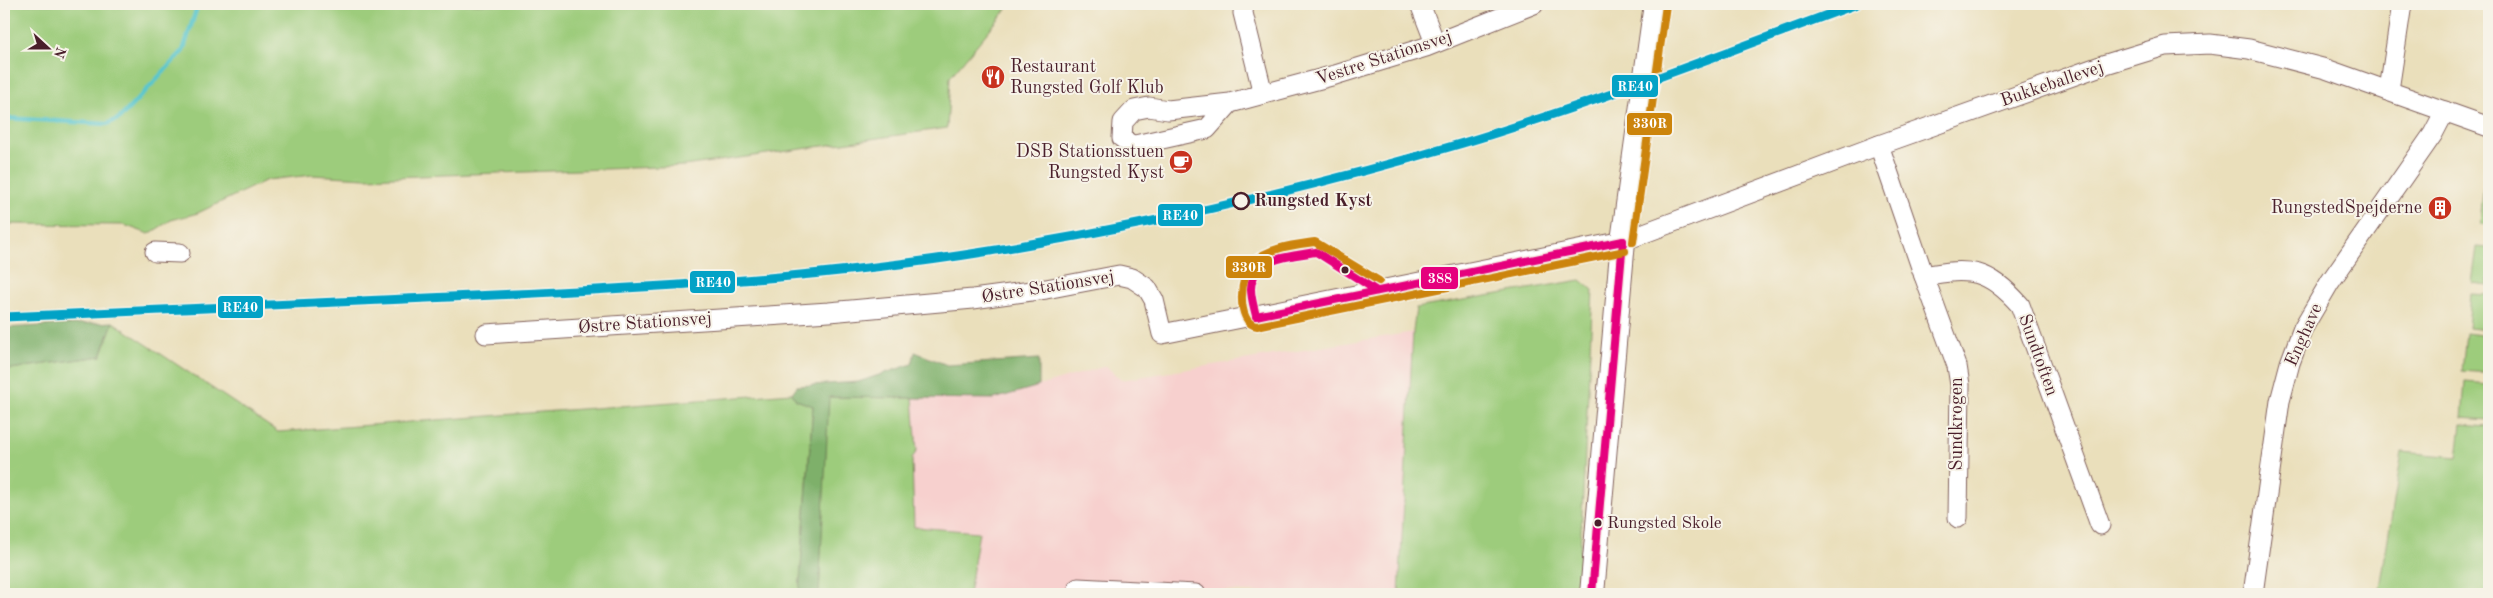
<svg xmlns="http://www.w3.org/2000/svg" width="2493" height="598" viewBox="0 0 2493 598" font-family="'Old Standard TT',serif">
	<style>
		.built { fill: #f7d0ce }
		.green { fill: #9dcc7b; stroke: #747653 }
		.forest { fill: #7eb06b; stroke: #64684b }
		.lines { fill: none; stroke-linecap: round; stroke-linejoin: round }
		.stream { stroke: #59c6ce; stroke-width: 4.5 }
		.minor-casing { stroke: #82625d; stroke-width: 21 }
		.major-casing { stroke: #82625d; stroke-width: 26 }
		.minor { stroke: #fff; stroke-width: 19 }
		.major { stroke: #fff; stroke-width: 24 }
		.bus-1-casing { stroke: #f7f3e8; stroke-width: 11 }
		.bus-2-casing { stroke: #f7f3e8; stroke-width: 11 }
		.bus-1 { stroke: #e5007d; stroke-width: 8 }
		.bus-2 { stroke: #cc840b; stroke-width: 8 }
		.rail-1-casing { stroke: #f7f3e8; stroke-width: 12 }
		.rail-1 { stroke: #04a2c6; stroke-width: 9 }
		.stop-dot { fill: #f7f3e8; stroke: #4a1f2b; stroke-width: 2.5 }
		.bus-dot { fill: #4a1f2b; stroke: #f7f3e8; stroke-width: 2 }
		.labels { text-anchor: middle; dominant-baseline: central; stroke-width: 4; stroke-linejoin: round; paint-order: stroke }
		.bus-label { font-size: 17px; fill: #4a1f2b; stroke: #f7f3e8; text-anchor: start }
		.street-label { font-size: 18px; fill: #4a1f2b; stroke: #f7f3e8 }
		.poi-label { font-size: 18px; fill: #4a1f2b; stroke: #f7f3e8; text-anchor: end }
		.stop-label { font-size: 18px; font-weight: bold; fill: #4a1f2b; stroke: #f7f3e8; text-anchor: start }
		.line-badge { stroke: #f7f3e8; stroke-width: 2 }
		.badge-label { font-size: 14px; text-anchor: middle; font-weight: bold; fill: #fff }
	</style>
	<rect width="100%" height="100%" fill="#f7f3e8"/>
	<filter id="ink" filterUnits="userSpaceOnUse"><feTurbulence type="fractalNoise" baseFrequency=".02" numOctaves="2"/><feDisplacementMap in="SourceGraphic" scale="10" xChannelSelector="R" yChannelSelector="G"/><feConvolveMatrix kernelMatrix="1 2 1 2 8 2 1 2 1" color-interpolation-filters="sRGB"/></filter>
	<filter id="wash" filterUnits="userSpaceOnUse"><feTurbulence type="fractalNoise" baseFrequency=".0096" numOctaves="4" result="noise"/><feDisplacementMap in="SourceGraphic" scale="20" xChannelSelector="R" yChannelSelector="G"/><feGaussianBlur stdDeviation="1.12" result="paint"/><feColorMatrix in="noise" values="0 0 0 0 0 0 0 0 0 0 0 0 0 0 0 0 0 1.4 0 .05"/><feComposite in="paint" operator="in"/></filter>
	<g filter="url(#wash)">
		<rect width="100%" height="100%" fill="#eadfbb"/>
		<path class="built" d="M1413,332l-14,262h-100l-227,-9 -17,9h-236l9,-198 166,3 112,-33 15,14z"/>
		<g class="green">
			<path d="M4,4h1007l-61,73 -3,51 -263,38 -318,12 -54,-3 -45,5 -69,33 -27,7 -22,14 -25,-9 -120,-1z"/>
			<path d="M2484,180l5,1v44l-9,-1z"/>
			<path d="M2477,247l12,1v37l-17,-2z"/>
			<path d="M1581,280l12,10 -15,304h-179l14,-262 3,-24z"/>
			<path d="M2471,294l18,1v35l-21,-2z"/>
			<path d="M113,322l165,110 514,-39 4,7 17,5 -14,189h-795v-224l97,-14z"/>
			<path d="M2466,333l23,3v37l-27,-2z"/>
			<path d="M2465,382l24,2v36l-27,-2z"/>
			<path d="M828,397l85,1 4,53 -5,7 2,69 65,5 -10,62h-150z"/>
			<path d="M2461,424l28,2v168h-110l23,-142 55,5z"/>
		</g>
		<g class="forest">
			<path d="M113,322l-12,34 -97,14v-42z"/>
			<path d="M915,352l32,13 92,-6v27l-45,13 -165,-2 -10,197h-20l14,-188 -17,-6 -4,-7 5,-7 61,-4 54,-18z"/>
		</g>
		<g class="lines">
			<path class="stream" d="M4,118l103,6 13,-6 63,-67 15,-47"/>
		</g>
	</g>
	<g filter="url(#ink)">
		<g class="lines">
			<g class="minor-casing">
				<g id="minor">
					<path d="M1244,4l-1,9 20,81"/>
					<path d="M1420,4l15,39"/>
					<path d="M2389,90l13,-86"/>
					<path d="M1230,103l-23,26 -72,16 -5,-1 -8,-6 1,-16 11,-12 15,-3 19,3 62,-7 105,-28 91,-28 108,-43"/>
					<path d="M1879,145l45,131c46,-9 64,-7 96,29l80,220"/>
					<path d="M155,252l25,1"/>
					<path d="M1924,276l33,90 3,19 -2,133"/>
					<path d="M486,334l343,-22 144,-13 73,-10 73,-14 13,3 15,10 7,12 8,34 461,-93 256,-96 227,-81 59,-18 45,-2 39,5 77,20 163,58"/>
					<path d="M1078,588l118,6"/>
					<path d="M2253,594l27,-193 10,-38 13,-35 27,-46 103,-148 12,-23"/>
				</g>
			</g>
			<g class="major-casing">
				<path id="major" d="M1592,594l31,-353 33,-237"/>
			</g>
			<use href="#minor" class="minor"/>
			<use href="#major" class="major"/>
			<g class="bus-1-casing">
				<g id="bus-1">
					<path d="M1256,316l367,-75"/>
					<path d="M1256,316c-2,-9 -5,-18 -5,-27 1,-32 41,-33 65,-37l61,39"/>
					<path d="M1592,594l31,-353"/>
				</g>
			</g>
			<g class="bus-2-casing">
				<g id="bus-2">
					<path d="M1633,242l33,-237"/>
					<path d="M1379,281l-64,-39c-21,3 -45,5 -62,20 -14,12 -17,62 4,64l368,-75"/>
				</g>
			</g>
			<use href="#bus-1" class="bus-1"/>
			<use href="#bus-2" class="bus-2"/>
			<g class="rail-1-casing">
				<path id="rail-1" d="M4,317c149,-6 298,-13 446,-20 181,-8 361,-17 540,-46 159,-26 318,-62 473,-108 133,-40 263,-91 394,-139"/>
			</g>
			<use href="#rail-1" class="rail-1"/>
		</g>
	</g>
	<defs>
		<g id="restaurant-disc" transform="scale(1.25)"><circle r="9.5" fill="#c8321e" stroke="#f7f3e8"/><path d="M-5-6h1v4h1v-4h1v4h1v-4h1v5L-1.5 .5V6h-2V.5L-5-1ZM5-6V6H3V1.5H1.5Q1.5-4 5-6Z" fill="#fff"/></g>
		<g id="cafe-disc" transform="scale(1.25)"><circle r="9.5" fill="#c8321e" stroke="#f7f3e8"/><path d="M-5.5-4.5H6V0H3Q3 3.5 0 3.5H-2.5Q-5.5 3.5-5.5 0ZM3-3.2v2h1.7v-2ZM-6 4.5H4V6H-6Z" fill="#fff"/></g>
		<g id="building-disc" transform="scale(1.25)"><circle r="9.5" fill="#c8321e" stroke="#f7f3e8"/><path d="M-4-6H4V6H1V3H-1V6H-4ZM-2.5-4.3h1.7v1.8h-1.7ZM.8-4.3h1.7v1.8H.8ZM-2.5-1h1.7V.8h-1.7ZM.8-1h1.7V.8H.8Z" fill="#fff"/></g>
	</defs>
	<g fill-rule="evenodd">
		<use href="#restaurant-disc" x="993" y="77"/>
		<use href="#cafe-disc" x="1181" y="162"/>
		<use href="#building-disc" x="2440" y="208"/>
	</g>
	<circle class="stop-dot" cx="1241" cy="201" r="8"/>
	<g class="bus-dot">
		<circle cx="1345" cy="270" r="4.5"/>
		<circle cx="1598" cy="523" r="4.5"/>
	</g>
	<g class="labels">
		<g class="bus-label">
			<text x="1607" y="523">Rungsted Skole</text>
		</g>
		<g class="street-label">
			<text transform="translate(1384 58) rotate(-18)">Vestre Stationsvej</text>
			<text transform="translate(2052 84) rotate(-19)">Bukkeballevej</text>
			<text transform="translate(1048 287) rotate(-9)">Østre Stationsvej</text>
			<text transform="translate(645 323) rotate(-4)">Østre Stationsvej</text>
			<text transform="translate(2304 335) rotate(-66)">Enghave</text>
			<text transform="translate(2038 355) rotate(70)">Sundtoften</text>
			<text transform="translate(1957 424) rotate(-90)">Sundkrogen</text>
		</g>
		<g class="poi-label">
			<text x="1010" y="67" text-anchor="start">Restaurant<tspan x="1010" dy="21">Rungsted Golf Klub</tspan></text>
			<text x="1164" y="152">DSB Stationsstuen<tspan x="1164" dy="21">Rungsted Kyst</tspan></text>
			<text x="2422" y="208">RungstedSpejderne</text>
		</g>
		<g class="stop-label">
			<text x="1254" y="201">Rungsted Kyst</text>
		</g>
	</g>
	<g class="line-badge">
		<rect x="1611" y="74" width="48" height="24" rx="5" fill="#04a2c6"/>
		<rect x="1626" y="112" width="47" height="24" rx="5" fill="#cc840b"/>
		<rect x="1157" y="203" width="47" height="24" rx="5" fill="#04a2c6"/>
		<rect x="1225" y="255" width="48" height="24" rx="5" fill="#cc840b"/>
		<rect x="1420" y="266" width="39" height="24" rx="5" fill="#e5007d"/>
		<rect x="689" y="270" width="47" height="24" rx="5" fill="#04a2c6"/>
		<rect x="217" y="295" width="47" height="24" rx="5" fill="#04a2c6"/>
	</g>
	<g class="badge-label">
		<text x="1635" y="91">RE40</text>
		<text x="1650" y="128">330R</text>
		<text x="1180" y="220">RE40</text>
		<text x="1249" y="272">330R</text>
		<text x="1440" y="283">388</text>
		<text x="713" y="287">RE40</text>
		<text x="240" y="312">RE40</text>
	</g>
	<rect width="2493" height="598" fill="none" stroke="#f7f3e8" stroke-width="20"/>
	<g transform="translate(48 48) rotate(111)" stroke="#f7f3e8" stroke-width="4" paint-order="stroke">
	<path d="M0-4L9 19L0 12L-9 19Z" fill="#4a1f2b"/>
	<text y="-8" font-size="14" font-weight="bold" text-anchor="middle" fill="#4a1f2b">N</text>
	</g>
</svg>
